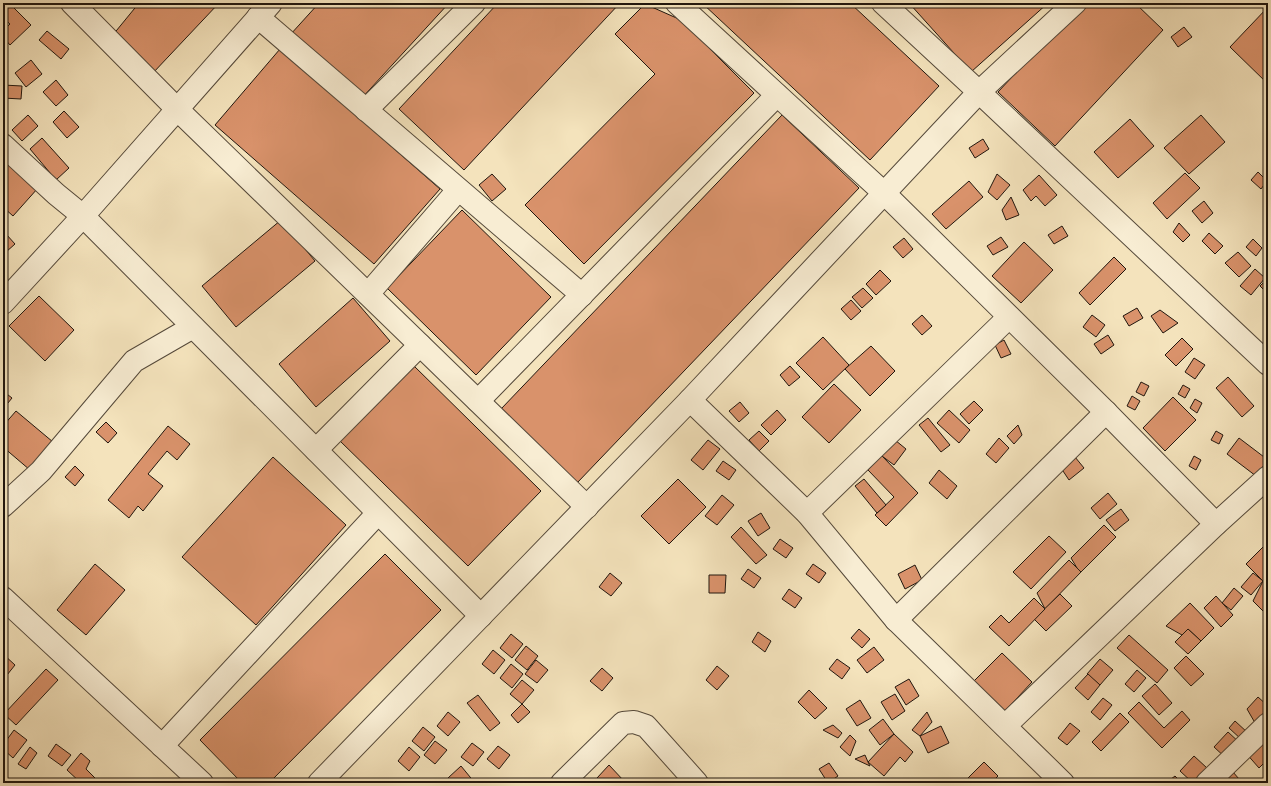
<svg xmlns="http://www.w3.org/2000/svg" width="1271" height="786" font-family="'Libre Bodoni',serif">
<rect width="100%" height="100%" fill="#f4e3bc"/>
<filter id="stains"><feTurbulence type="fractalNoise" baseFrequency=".005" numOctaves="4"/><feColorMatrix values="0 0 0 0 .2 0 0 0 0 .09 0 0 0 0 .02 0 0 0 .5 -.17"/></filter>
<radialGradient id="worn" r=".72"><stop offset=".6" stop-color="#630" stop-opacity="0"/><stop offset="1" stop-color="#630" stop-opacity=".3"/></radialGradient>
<g fill="#d9926b" stroke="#20160e">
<polygon points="139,3 219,3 152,74 112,36"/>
<polygon points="319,3 449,3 360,100 290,35"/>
<polygon points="498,3 620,3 464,170 399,109"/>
<polygon points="702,3 850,3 939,86 870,160"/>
<polygon points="909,3 1048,3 971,72"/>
<polygon points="1081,3 1135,3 1163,30 1055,146 998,92"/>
<polygon points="645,4 681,20 754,93 584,264 525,205 655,74 615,34"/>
<polygon points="11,5 31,25 10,45 3,37 3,31 10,24 3,18 3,13"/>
<polygon points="1268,7 1268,84 1230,47"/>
<polygon points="1184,27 1192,37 1178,47 1171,37"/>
<polygon points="47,31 69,49 61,59 39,40"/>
<polygon points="280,49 440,189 374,264 215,125"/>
<polygon points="31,60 42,74 26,87 15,73"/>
<polygon points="56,80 68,95 56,106 43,92"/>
<polygon points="3,85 22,86 21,99 3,98"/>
<polygon points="64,111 79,127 67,138 53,122"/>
<polygon points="28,115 38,126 22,141 12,130"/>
<polygon points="782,115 859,188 577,483 501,409"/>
<polygon points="1201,115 1225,142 1189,174 1164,148"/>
<polygon points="1130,119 1154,146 1118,178 1094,152"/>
<polygon points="42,138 69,168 56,180 30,149"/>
<polygon points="983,139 989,149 975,158 969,148"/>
<polygon points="3,155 38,188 13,216 3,207"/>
<polygon points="1258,172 1267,181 1261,189 1251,180"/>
<polygon points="1185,173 1200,188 1167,219 1153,203"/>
<polygon points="492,174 506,189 492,201 479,185"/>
<polygon points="997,174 1010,185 997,200 988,192"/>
<polygon points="1039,175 1057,195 1045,206 1036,196 1031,201 1023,190"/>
<polygon points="969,181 983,197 946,229 932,214"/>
<polygon points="1011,197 1019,215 1006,220 1002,210"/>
<polygon points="1204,201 1213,213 1202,223 1192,211"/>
<polygon points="462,210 551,297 476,375 387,288"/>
<polygon points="281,220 315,261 236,327 202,286"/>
<polygon points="1179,223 1190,235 1183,242 1173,232"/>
<polygon points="1062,226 1068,236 1054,244 1048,235"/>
<polygon points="1209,233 1223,246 1215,254 1202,241"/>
<polygon points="6,234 15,244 6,252 3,248 3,237"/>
<polygon points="1001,237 1008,247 993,255 987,246"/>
<polygon points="904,238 913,249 903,258 893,247"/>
<polygon points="1253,239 1262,248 1256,256 1246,247"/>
<polygon points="1024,242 1053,270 1021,303 992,276"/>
<polygon points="1238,252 1251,266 1239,277 1225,263"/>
<polygon points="1114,257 1126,269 1090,305 1079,293"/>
<polygon points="1255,269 1265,278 1251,295 1240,286"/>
<polygon points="880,270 891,281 876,295 866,284"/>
<polygon points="1267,279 1268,280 1268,294 1260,286"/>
<polygon points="863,288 873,298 862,308 852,297"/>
<polygon points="39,296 74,330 45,361 9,326"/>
<polygon points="353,298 390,341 316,407 279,364"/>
<polygon points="851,300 861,311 851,320 841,309"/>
<polygon points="1137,308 1143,318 1129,326 1123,316"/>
<polygon points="1160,310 1178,323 1163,333 1151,316"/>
<polygon points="922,315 932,326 922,335 912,324"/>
<polygon points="1092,315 1105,325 1096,337 1083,327"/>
<polygon points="1108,335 1114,345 1101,354 1094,344"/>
<polygon points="823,337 849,365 823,390 796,363"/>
<polygon points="1182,338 1193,349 1176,366 1165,355"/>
<polygon points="1004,340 1011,354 1001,358 995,345"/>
<polygon points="871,346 895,371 870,396 845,369"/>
<polygon points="1194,358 1205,365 1195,379 1185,372"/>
<polygon points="412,364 541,491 468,566 339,440"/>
<polygon points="790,366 800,377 789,386 780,375"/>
<polygon points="1228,377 1254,406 1242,417 1216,388"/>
<polygon points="1141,382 1149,386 1144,396 1136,392"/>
<polygon points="834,384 861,410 829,443 802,417"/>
<polygon points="1183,385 1190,389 1185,398 1178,394"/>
<polygon points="3,391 12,398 3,409"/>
<polygon points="1132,396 1140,401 1135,410 1127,406"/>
<polygon points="1173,397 1196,420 1165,451 1143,428"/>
<polygon points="1195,399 1202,403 1197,413 1190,408"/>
<polygon points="974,401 983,410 969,424 960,414"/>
<polygon points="740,402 749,413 739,422 729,411"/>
<polygon points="777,410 786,420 771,435 761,425"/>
<polygon points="949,410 970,430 959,443 937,423"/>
<polygon points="16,411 53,442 30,470 3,447 3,426"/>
<polygon points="928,418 950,445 941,452 919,425"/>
<polygon points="106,422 117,433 108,443 96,432"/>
<polygon points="1018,425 1022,435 1014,444 1007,436"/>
<polygon points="168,426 190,444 177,460 167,451 148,474 163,486 143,511 138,506 129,518 108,500"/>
<polygon points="759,431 769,441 759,451 749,440"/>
<polygon points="1216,431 1223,435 1219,444 1211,440"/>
<polygon points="999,438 1009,448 996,463 986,454"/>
<polygon points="1239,438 1268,460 1256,476 1227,454"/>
<polygon points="708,440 720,449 703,470 691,460"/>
<polygon points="895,440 906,449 894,465 882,456"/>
<polygon points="882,456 918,493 886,526 875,515 894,497 868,470"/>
<polygon points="1194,456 1201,460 1196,470 1189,466"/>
<polygon points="273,457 346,525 256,625 182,557"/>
<polygon points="1075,457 1084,468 1069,480 1061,468"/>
<polygon points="723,461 736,470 729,480 716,471"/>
<polygon points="75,466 84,475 75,486 65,477"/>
<polygon points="939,470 957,486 947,499 929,483"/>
<polygon points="678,479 706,507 669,544 641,516"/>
<polygon points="864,479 886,505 877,513 855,486"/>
<polygon points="1108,493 1117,504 1100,519 1091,508"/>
<polygon points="722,495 734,505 717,525 705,516"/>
<polygon points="1121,509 1129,520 1115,531 1106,520"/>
<polygon points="761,513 770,528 758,536 748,521"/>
<polygon points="1104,525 1116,537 1080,573 1071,558"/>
<polygon points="741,527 767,555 756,564 731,537"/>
<polygon points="1049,536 1066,552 1031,589 1013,572"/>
<polygon points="780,539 793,548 786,558 773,549"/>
<polygon points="1263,547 1268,552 1268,616 1253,601 1263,581 1246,564"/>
<polygon points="385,554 441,610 269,783 242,783 200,740"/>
<polygon points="1069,560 1081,572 1045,609 1037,593"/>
<polygon points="95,564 125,590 86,635 57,610"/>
<polygon points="813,564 826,573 819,583 806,574"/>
<polygon points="915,565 922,580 905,589 898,574"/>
<polygon points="748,569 761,578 754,588 741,579"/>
<polygon points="610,573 622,583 611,596 599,587"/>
<polygon points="1253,573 1263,581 1251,595 1241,587"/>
<polygon points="709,575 726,575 725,593 709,593"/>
<polygon points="1234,588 1243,596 1231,610 1222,603"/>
<polygon points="789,589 802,598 795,608 782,599"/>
<polygon points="1060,594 1072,606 1046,631 1034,619"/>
<polygon points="1216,596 1233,615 1221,627 1204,608"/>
<polygon points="1034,598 1045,609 1009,646 989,627 1001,615 1009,623"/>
<polygon points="1190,603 1214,628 1201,641 1188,629 1182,635 1166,626"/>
<polygon points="859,629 870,639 862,648 851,638"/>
<polygon points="1188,629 1201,641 1188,654 1175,642"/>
<polygon points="758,632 771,641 765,652 752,642"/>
<polygon points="511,634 523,644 512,658 500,648"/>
<polygon points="1129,635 1168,670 1157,683 1117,648"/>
<polygon points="526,646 538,656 527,670 515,660"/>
<polygon points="874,647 884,660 867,673 857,660"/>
<polygon points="493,650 505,660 494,674 482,664"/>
<polygon points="1002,653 1032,682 1005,711 974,681"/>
<polygon points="3,654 15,665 3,680"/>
<polygon points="1186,656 1204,674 1191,686 1174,668"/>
<polygon points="837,659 850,668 842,679 829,669"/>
<polygon points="1100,659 1113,670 1100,685 1087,674"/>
<polygon points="536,660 548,670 537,683 525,674"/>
<polygon points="511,664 523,674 512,688 500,678"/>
<polygon points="717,666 729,676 717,690 706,680"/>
<polygon points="602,668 613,678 602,691 590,681"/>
<polygon points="46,669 58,680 16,725 4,714"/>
<polygon points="1137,670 1146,678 1134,692 1125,684"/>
<polygon points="1088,674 1100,685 1088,700 1075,688"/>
<polygon points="909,679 919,696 906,705 895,687"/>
<polygon points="522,680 534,690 522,704 510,694"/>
<polygon points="1155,684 1172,703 1159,715 1142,696"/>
<polygon points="809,690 827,708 815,719 798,702"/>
<polygon points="895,694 905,711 892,720 881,702"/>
<polygon points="478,695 500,723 490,731 467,703"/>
<polygon points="1258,697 1268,706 1268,717 1258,728 1247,709"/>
<polygon points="1103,698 1112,705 1100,720 1091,712"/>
<polygon points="860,700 871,718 857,726 846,709"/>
<polygon points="1139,702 1164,728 1182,711 1190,720 1162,748 1128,713"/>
<polygon points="522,704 530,712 518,723 511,715"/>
<polygon points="448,712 460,722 448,736 437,726"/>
<polygon points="927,712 932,722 920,736 912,730"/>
<polygon points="1120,713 1129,722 1101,751 1092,742"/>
<polygon points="883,719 894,734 880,745 869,730"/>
<polygon points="1235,721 1248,733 1242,740 1229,728"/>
<polygon points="1070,723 1080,731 1067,745 1058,738"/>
<polygon points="833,725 842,733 838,738 823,730"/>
<polygon points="941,726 949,743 928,753 920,736"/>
<polygon points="423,727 435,737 424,751 412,741"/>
<polygon points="14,730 27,740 13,758 3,749 3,745"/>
<polygon points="1268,731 1268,759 1259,768 1245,752"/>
<polygon points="1228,732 1241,744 1227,759 1214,747"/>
<polygon points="894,734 913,752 905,762 900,757 884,776 868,762"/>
<polygon points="850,735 856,741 850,756 840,747"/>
<polygon points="435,741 447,750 435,764 424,755"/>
<polygon points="472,743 484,752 473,766 461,757"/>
<polygon points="56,744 71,755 62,766 48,756"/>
<polygon points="498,746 510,755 499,769 487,759"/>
<polygon points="30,747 37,753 26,769 18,764"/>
<polygon points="409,747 420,757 409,771 398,761"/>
<polygon points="81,753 90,761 86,769 99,782 98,783 81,783 67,770"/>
<polygon points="865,755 868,762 870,766 855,759"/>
<polygon points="1194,756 1207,768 1193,783 1180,771"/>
<polygon points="984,762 998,776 991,783 963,783"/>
<polygon points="829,763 838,776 828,783 819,769"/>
<polygon points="609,765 624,781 621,783 602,783 597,778"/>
<polygon points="461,766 475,783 453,783 448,778"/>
<polygon points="1233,772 1239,779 1235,783 1222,783"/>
<polygon points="1175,776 1182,783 1166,783"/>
<polygon points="931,778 936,783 926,783"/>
</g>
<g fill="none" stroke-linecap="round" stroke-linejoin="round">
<g stroke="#55493a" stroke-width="24">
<g id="minor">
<polyline points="72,3 177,109 587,507"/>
<polyline points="677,3 884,193 1106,412 1216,524"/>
<polyline points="883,3 979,92 1268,364"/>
<polyline points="258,17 582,295"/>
<polyline points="366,110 474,3"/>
<polyline points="3,145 56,194 83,216 481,616"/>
<polyline points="368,294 458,190"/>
<polyline points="3,303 83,216 271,3"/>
<polyline points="690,400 807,513 896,620 1063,783"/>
<polyline points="478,401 777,95"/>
<polyline points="316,450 420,345"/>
<polyline points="3,506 41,471 134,361 193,327"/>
<polyline points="807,513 1009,317"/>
<polyline points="3,598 202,783"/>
<polyline points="896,620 1106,412"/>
<polyline points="1005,726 1216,524 1268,477"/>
<polyline points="162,746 378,513"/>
<polyline points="319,783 690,400 979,92 1075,3"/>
<polyline points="562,783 623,723 634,722 646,726 697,783"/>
<polyline points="1207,783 1268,724"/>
</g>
</g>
<use href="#minor" stroke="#f8edd3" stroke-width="22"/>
</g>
<rect width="1271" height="786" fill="none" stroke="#f4e3bc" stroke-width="16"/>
<rect x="4" y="4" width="1263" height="778" fill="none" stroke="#20160e" stroke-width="2"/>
<rect x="8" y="8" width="1255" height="770" fill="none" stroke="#20160e"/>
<rect width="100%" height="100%" filter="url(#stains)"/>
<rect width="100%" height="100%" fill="url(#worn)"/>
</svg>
